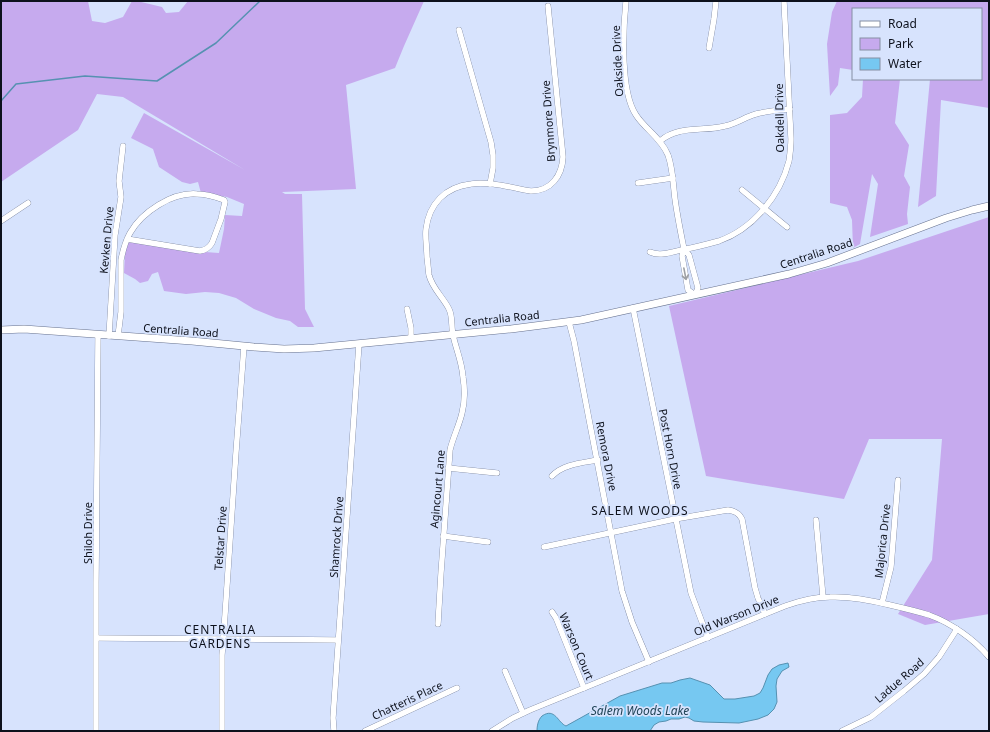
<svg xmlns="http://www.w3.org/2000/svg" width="990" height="732" font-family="'Noto Sans',sans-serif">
<rect width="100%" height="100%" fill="#d7e3fd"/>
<g fill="#c6aaee">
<polygon points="1,1 88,1 92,21 105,23 123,17 132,1 137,1 162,7 166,13 179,12 188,1 424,1 404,46 395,68 346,85 356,189 282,192 285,194 302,194 305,309 314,327 298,327 290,321 276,318 254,309 236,298 219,293 205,292 186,294 164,291 158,272 152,274 148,281 140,283 135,279 124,273 125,253 129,241 205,252 219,253 224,229 225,215 242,216 244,204 227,197 201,193 198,182 190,184 182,182 159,167 153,149 131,138 144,113 245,170 123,97 97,94 78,130 1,182"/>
<polygon points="837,1 989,1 989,108 941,100 936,196 918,207 930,79 981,79 981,9 853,9 853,70 840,68 838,85 830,96 827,44 832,12"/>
<polygon points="863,79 900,79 895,123 909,145 904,176 910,187 907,214 908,224 870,237 878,184 872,174 860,244 853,248 852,220 847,207 830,203 830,115 847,113 862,97"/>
<polygon points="989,217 989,614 925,625 898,614 932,560 942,439 869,439 844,499 706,476 669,306 858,261"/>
</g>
<path fill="#76c8f1" stroke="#5691b1" d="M788 663 789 667 782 671 777 679 776 686 777 702 774 709 768 715 758 719 739 723 703 722 694 721 689 718 685 717 679 719H671L666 721 659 722 654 725 650 731H537C537 726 538 720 542 716 555 707 558 723 566 726L620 696 662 683H671L680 680 690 678 710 685 724 699H735L754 696 760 693 763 688 768 675 772 669 779 665Z"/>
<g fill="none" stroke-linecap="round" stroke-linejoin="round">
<polyline stroke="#5691b1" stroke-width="1.5" points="1,101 16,84 85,76 157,81 216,43 260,1"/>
<g stroke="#66718e" stroke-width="6">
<g id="minor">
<path d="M626 1C623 30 620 91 636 115 645 129 661 138 668 155 673 169 673 184 675 199 677 214 680 229 683 244L684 249 689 255 698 288 695 295 688 290 682 256 684 249"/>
<polyline points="459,30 491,142 493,155 493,168 490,184"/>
<polyline points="709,48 714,19 716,1"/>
<path d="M660 141C679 125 702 132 725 126 736 124 745 117 756 114 767 111 779 110 790 109"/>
<polyline points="638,183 673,178"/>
<polyline points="742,190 787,227"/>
<polyline points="1,221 28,203"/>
<path d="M650 252C661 257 675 251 686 249 697 247 708 244 719 241 753 229 780 196 789 161 790 154 791 147 791 139L784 1"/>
<polyline points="633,308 691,593 708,638"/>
<polyline points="407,309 411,328 411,338"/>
<polyline points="569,322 574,341 622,591 632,622 649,662"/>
<polyline points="109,336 115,235 121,197 119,181 123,146"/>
<path d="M118 336 121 312V260C123 250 125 242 130 233 142 212 172 192 197 194 206 194 216 197 224 200L225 202 221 219 212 243C209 248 206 250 200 251L127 239"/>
<polyline points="448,468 497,473"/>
<path d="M552 476C563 464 582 463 598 460"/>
<polyline points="816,520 823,597"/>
<polyline points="443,536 488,542"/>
<path d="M544 547 675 519 728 510C735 511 739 513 742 519L755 588 758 598 765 614"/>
<polyline points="882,603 891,567 898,480"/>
<polyline points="552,612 556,618 584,688"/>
<path d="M438 624 441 573 450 450C453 437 459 426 462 413 465 401 465 389 463 377 462 362 456 349 453 335 451 327 453 317 449 309 443 297 432 288 429 275 428 269 428 263 427 257 427 248 425 238 426 229 429 204 445 187 471 184 489 181 513 188 531 191 551 191 562 176 563 157L548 6"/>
<polyline points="97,638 338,640"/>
<polyline points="505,671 523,713"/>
<polyline points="96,731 96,583 98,335"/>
<polyline points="222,731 222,655 225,615 236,452 244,346"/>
<polyline points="334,731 333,718 359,344"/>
<polyline points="365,731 457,688"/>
<path d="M492 731 513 718 530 710 785 606C799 601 814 597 830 597 851 596 870 600 890 605 903 608 916 611 929 615 951 623 974 639 989 657"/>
<polyline points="842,731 871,717 904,691 924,674 939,657 957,629"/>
</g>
</g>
<g stroke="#66718e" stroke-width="8">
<polyline id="major" points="1,330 24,329 192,341 254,347 284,349 314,348 511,329 581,320 789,274 827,263 946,218 972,210 989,206"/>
</g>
<use href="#minor" stroke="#fff" stroke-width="5.5"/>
<use href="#major" stroke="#fff" stroke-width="7"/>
</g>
<defs><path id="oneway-shaft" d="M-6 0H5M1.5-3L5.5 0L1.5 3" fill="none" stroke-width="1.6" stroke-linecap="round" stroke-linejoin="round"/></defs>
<use stroke="#9ea0a4" href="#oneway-shaft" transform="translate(685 274) rotate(79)"/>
<g text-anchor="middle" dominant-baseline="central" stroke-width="3.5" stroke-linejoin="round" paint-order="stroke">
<g font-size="11" fill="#0d111c" stroke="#d7e3fd">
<text transform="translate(617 61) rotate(-93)">Oakside Drive</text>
<text transform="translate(779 118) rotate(-91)">Oakdell Drive</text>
<text transform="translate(548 121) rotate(-94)">Brynmore Drive</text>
<text transform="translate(106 240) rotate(-85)">Kevken Drive</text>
<text transform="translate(816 253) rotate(-18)">Centralia Road</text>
<text transform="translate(502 318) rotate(-6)">Centralia Road</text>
<text transform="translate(181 330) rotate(4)">Centralia Road</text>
<text transform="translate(671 449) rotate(79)">Post Horn Drive</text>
<text transform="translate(607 456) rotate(79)">Remora Drive</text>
<text transform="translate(437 489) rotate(-85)">Agincourt Lane</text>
<text transform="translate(87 533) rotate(-90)">Shiloh Drive</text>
<text transform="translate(336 537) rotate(-86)">Shamrock Drive</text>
<text transform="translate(220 538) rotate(-86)">Telstar Drive</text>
<text transform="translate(882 541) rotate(-84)">Majorica Drive</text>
<text transform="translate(736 615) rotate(-22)">Old Warson Drive</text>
<text transform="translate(577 646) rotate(67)">Warson Court</text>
<text transform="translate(899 680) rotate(-41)">Ladue Road</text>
<text transform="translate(407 700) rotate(-25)">Chatteris Place</text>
</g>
<g font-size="12" letter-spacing="1" fill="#0d111c" stroke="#d7e3fd">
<text x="640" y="510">SALEM WOODS</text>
<text x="220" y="629">CENTRALIA<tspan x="220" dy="14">GARDENS</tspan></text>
</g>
<g font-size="12" font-style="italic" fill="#204456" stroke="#d7e3fd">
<text x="640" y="710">Salem Woods Lake</text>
</g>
</g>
<rect width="990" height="732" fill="none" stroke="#0d111c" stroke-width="4"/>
<rect x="852" y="8" width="130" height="72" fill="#d7e3fd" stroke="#868fa3"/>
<rect x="860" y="21" width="20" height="6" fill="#ffffff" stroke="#868fa3"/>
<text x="888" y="28" font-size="12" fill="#0d111c">Road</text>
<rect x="860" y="38" width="20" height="12" fill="#c6aaee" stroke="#868fa3"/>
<text x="888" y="48" font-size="12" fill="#0d111c">Park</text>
<rect x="860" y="58" width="20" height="12" fill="#76c8f1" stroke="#868fa3"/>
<text x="888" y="68" font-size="12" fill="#0d111c">Water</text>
</svg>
